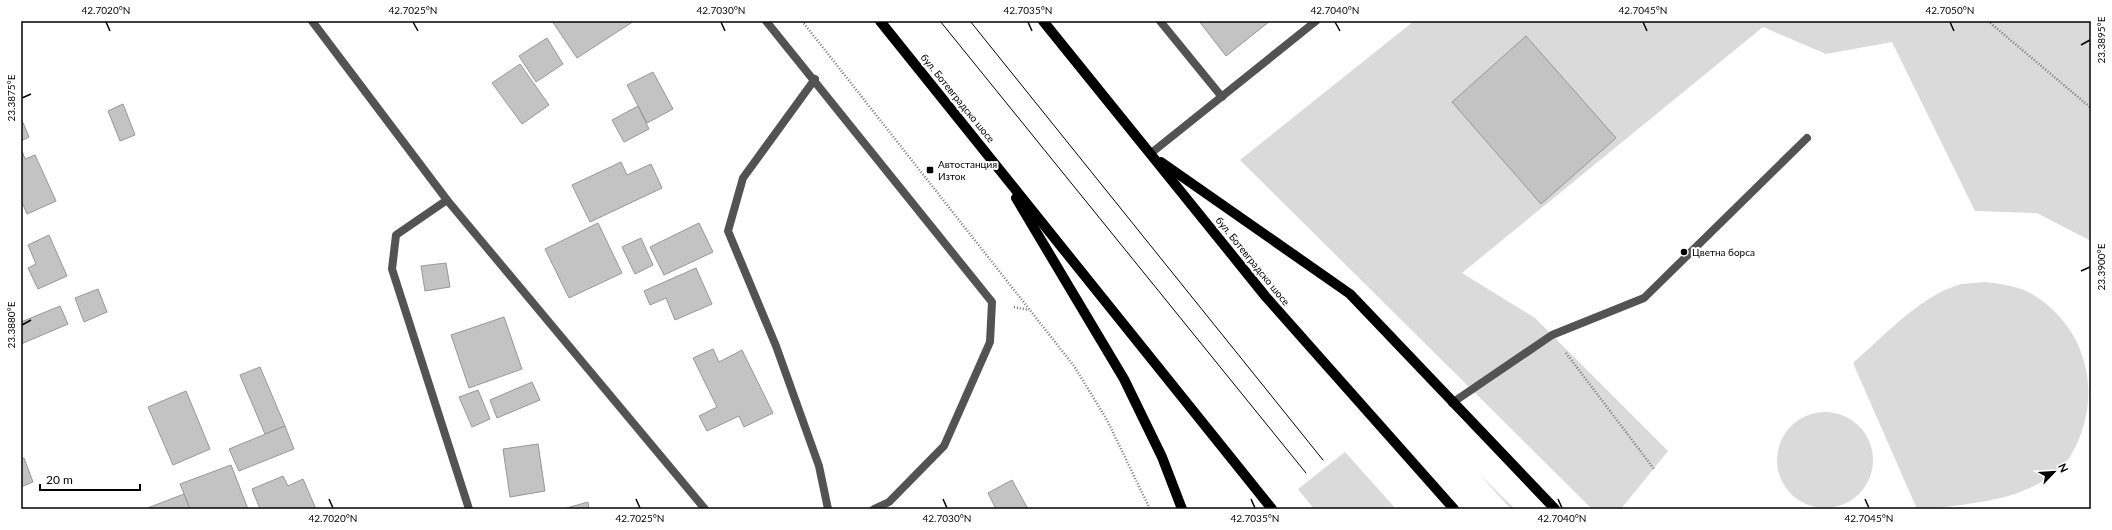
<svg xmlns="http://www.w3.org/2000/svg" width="2112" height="530" font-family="Lato,sans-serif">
<rect width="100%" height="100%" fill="#fff"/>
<g fill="#dadada">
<polygon points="1414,21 2091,21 2091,241 2037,213 1975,211 1892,42 1826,54 1763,27 1462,273 1535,318 1668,451 1621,509 1592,509 1240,160"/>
<path d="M1985 282C2001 284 2018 286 2032 294 2078 321 2098 375 2084 424 2079 442 2070 462 2055 473 2018 501 1973 503 1929 509H1917L1853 363C1884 336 1921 295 1961 284 1969 283 1978 283 1985 282Z"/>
<circle cx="1825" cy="460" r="48"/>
<polygon points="1345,452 1396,509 1314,509 1298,489"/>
<polygon points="1478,473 1515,509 1511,509"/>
</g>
<g fill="#c3c3c3" stroke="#979797">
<polygon points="552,21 634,21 577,58"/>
<polygon points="1199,21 1270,21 1226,56"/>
<polygon points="1526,36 1616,138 1541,204 1452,102"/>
<polygon points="547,38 563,64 536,82 519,56"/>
<polygon points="520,64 549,105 522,124 492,83"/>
<polygon points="653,72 673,109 647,123 627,85"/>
<polygon points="123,104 135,135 120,141 108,111"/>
<polygon points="638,106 649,129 624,142 612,120"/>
<polygon points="21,118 29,137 21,141"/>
<polygon points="21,148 25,159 35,155 56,201 27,214 21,200"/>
<polygon points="621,162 627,175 651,164 662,188 590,222 572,185"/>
<polygon points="598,223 622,273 569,298 545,249"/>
<polygon points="699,223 713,252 664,275 650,247"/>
<polygon points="49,235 67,276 38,289 28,268 36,264 28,245"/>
<polygon points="641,238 653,265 635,274 622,247"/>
<polygon points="446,263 450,287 425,291 421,266"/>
<polygon points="696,268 712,304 675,320 666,298 650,305 644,291"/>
<polygon points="98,289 107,312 84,322 75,298"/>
<polygon points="60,306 68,324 21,344 21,322"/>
<polygon points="504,317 522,369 469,388 451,335"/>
<polygon points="713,349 719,362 742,350 773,413 744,427 739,416 707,431 699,416 717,407 693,358"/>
<polygon points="260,367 285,426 265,434 240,375"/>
<polygon points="532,382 540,400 497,418 490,400"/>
<polygon points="478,390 490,419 472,427 459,397"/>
<polygon points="186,391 210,449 173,465 148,407"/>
<polygon points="285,426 294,449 239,471 229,449"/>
<polygon points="538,444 545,491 510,497 503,449"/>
<polygon points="24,458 33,482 21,487 21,459"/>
<polygon points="231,465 248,509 190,509 180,484"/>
<polygon points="283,476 288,486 303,479 316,509 260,509 252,489"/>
<polygon points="1012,480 1028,509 996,509 988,493"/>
<polygon points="184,494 190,509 145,509"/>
<polygon points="588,502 589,509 563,509"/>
</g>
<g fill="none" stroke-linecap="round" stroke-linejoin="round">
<g stroke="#757575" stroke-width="2.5" stroke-dasharray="1 2" stroke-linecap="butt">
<polyline points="802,21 1074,366 1107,420 1150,509"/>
<polyline points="1988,21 2091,108"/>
<polyline points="1014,307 1029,310"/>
<polyline points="1566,353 1654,469"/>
</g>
<g stroke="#535353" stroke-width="8">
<polyline points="1160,21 1222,97"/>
<polyline points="815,79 743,178 728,231 776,346 819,466 828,509"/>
<polyline points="1150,154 1316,21"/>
<polyline points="447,200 396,235 392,269 469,509"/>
<polyline points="1452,403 1552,335 1644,298 1807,138"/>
</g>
<g stroke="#535353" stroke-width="8">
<polyline points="312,21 447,200 705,509"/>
<polyline points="766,21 992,302 990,342 944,446 889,502 874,509"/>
</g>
<g stroke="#000" stroke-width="10">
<polyline points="880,21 1272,509"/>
<polyline points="1043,21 1266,297 1454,509"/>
<polyline points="1161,162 1350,294 1555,509"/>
<polyline points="1016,198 1124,379 1162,457 1182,509"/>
</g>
<g stroke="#000" stroke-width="1">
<polyline points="940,21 1306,473"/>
<polyline points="970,21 1323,460"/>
</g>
</g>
<path fill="none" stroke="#000" stroke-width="1.5" d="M106 22 110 31M413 22 418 31M721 22 725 31M1028 22 1032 31M1335 22 1340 31M1643 22 1647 31M1950 22 1954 31M2081 45 2090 40M22 98 31 94M2081 271 2090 267M22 325 31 320M329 499 333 508M636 499 640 508M943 499 947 508M1251 499 1255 508M1558 499 1562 508M1865 499 1869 508"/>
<g fill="#000" stroke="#fff" stroke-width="1.5">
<rect x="926" y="166" width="8" height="8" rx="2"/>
<circle cx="1684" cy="252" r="4"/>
</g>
<g text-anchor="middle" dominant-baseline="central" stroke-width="4" stroke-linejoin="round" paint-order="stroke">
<g font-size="10" fill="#000" stroke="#fff">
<text transform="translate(958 98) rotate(51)">бул. Ботевградско шосе</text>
<text transform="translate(1253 261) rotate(51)">бул. Ботевградско шосе</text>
</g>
<g font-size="10" fill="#000" stroke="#fff" text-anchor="start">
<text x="938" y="164">Автостанция<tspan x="938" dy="12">Изток</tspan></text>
<text x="1692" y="252">Цветна борса</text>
</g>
</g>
<rect width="2112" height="530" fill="none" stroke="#ffffff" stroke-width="44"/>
<g transform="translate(2054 472) rotate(65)" stroke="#ffffff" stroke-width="3" paint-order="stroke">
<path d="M0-3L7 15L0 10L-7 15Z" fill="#000000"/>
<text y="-6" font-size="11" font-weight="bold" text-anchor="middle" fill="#000000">N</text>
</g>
<path d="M40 484v6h100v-6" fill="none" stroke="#000000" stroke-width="2"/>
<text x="46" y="484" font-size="12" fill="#000000" stroke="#ffffff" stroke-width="3" paint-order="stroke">20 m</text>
<rect x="22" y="22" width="2068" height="486" fill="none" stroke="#000" stroke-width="1.5"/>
<g font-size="10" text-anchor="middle" fill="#000">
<text x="106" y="14">42.7020°N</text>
<text x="413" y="14">42.7025°N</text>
<text x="721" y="14">42.7030°N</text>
<text x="1028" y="14">42.7035°N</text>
<text x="1335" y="14">42.7040°N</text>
<text x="1643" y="14">42.7045°N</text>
<text x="1950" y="14">42.7050°N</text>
<text transform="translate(2101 40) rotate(-90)" y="4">23.3895°E</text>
<text transform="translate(11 98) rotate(-90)" y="4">23.3875°E</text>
<text transform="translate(2101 267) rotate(-90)" y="4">23.3900°E</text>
<text transform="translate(11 325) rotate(-90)" y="4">23.3880°E</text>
<text x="333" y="522">42.7020°N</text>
<text x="640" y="522">42.7025°N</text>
<text x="947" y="522">42.7030°N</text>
<text x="1255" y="522">42.7035°N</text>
<text x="1562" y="522">42.7040°N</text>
<text x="1869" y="522">42.7045°N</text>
</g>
</svg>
